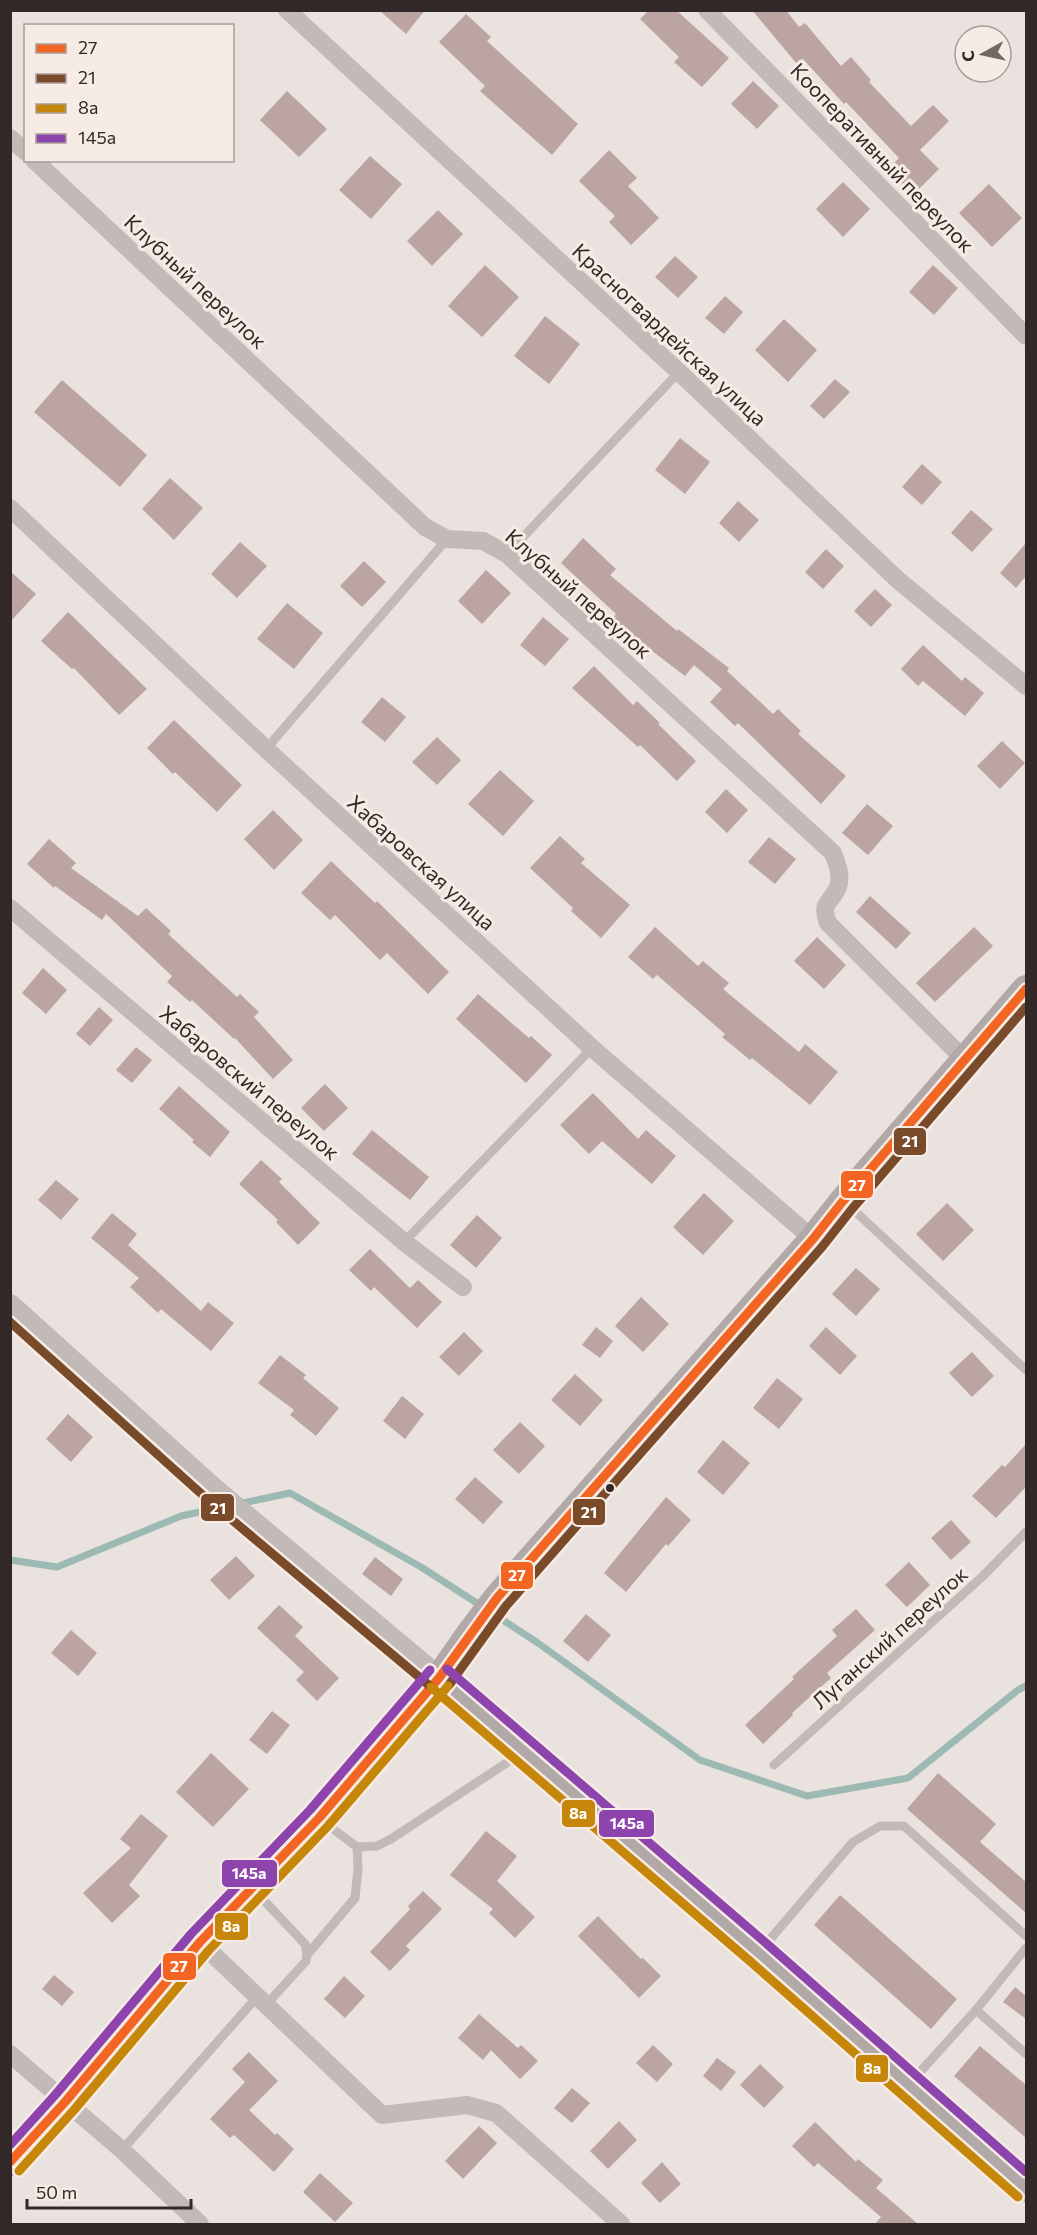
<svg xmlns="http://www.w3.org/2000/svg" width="1037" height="2235" font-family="Commissioner,sans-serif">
<rect width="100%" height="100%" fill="#eae2de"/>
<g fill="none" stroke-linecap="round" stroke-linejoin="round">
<g stroke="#9db9b3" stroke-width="7">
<polyline points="238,1504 290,1493 421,1567 483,1607"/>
<polyline points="10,1560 57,1567 181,1516 228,1506"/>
<polyline points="492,1613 538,1643 700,1760 807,1796 908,1778 1018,1690 1026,1686"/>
</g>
</g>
<g fill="#bca4a2">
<polygon points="379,10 425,10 406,34"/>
<polygon points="649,10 676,10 729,58 702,87 674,62 679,57 640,19"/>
<polygon points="752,10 786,10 799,27 805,23 841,66 851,57 871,80 869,82 911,126 933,105 949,121 920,150 939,169 913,195 888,169 899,158 846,102 844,104 803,59 797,64"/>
<polygon points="466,14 491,37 487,41 578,124 552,155 480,91 485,86 439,42"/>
<polygon points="753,81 779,106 757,129 731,104"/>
<polygon points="287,91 327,129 299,157 260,120"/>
<polygon points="609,150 637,178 628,186 659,218 631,245 609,222 615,216 579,181"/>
<polygon points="370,156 402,184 371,219 339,190"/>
<polygon points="843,182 870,209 843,237 816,209"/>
<polygon points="989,184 1022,218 992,247 959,213"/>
<polygon points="438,210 463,234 432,266 407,241"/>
<polygon points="675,256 698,277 678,298 655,277"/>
<polygon points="485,265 519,297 482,337 448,306"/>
<polygon points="933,265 958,288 934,315 909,292"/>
<polygon points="725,296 743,312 724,334 705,318"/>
<polygon points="545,316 580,344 549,384 514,356"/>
<polygon points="784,319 817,350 788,382 755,350"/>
<polygon points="835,379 850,392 824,419 810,406"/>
<polygon points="62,380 147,455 120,487 34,412"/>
<polygon points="680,438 710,462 685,494 655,470"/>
<polygon points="922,464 942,482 922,505 902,487"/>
<polygon points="170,478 203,508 174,540 142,509"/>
<polygon points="738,501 759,520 739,542 719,523"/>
<polygon points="971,510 993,529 972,552 951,533"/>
<polygon points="583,538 616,569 610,575 677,631 678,629 729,668 727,671 773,714 778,709 801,731 798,734 846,776 821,804 738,723 735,726 710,702 722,689 694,665 685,676 639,641 637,643 611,621 616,614 561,563"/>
<polygon points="240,542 267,566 237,598 211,574"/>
<polygon points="1026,543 1026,576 1016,588 1000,573"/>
<polygon points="826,549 844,566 823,589 805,572"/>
<polygon points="364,561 386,582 362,607 340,586"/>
<polygon points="486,570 511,593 482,624 458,601"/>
<polygon points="10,571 36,594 10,622"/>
<polygon points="875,589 892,605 871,627 854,611"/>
<polygon points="287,603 323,633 294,669 257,639"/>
<polygon points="68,612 147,689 119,715 74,668 72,669 41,641"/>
<polygon points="543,617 569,639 545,666 520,645"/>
<polygon points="923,645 962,681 965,677 984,693 965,716 923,681 918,686 901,669"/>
<polygon points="594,666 633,705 637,701 660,723 658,724 696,761 677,781 640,745 638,747 572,688"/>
<polygon points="382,697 406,717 385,742 361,722"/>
<polygon points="174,720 242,785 217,812 175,772 173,774 147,748"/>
<polygon points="437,737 461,760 437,785 412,762"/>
<polygon points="1002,741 1025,763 1000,789 977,766"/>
<polygon points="500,770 534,801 503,836 468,804"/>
<polygon points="726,789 748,810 727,833 705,812"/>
<polygon points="867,804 893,826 868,855 842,833"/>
<polygon points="273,810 303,840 274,870 244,839"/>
<polygon points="560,836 585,859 581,863 630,905 601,938 571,911 573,908 530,868"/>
<polygon points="769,837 796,859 775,884 748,862"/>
<polygon points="49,839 76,863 71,868 138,916 146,908 171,931 168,934 237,997 240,994 259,1012 254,1017 293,1060 273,1079 235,1038 234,1039 192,1000 190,1002 167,982 172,976 106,914 102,920 55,886 54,888 27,864"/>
<polygon points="331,861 375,903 377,901 449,972 428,994 387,953 380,960 335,915 330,920 301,893"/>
<polygon points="870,896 911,933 896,949 856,912"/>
<polygon points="655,927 698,966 703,961 729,983 723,989 799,1052 805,1044 838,1072 810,1105 752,1058 750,1060 722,1037 725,1034 657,975 653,979 628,957"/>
<polygon points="974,927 993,946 935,1002 916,983"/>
<polygon points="817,937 846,965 824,989 794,961"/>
<polygon points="43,968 67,990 46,1014 22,993"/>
<polygon points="478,994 529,1038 531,1036 552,1055 526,1083 456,1019"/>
<polygon points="99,1007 113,1020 90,1046 76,1034"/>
<polygon points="136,1047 152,1060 132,1083 116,1070"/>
<polygon points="325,1084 348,1108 324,1131 301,1108"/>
<polygon points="179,1086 230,1132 210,1157 192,1142 194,1140 159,1109"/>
<polygon points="593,1093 638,1139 646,1130 676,1156 652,1184 602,1141 589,1154 560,1125"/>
<polygon points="372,1130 429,1177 410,1200 352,1154"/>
<polygon points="261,1160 282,1179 279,1182 320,1223 298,1245 276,1222 278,1220 239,1184"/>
<polygon points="56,1180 79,1199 61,1220 38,1200"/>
<polygon points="704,1193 734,1221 703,1255 673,1227"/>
<polygon points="947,1203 974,1230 943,1261 916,1234"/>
<polygon points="112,1213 137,1234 128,1245 201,1311 208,1302 234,1323 211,1351 161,1309 158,1313 130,1287 139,1278 91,1238"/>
<polygon points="477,1215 502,1238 476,1268 450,1245"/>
<polygon points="370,1249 410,1288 418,1280 442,1302 417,1328 374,1287 371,1291 349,1270"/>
<polygon points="856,1268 880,1289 856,1316 832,1294"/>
<polygon points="641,1297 669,1324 643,1352 615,1326"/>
<polygon points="596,1327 613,1341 600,1358 582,1345"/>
<polygon points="826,1327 857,1356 840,1375 809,1346"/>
<polygon points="464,1332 483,1351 459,1376 439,1357"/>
<polygon points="972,1352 994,1376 972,1397 949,1373"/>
<polygon points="280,1355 306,1375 303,1378 339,1408 316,1436 290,1415 294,1410 258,1383"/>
<polygon points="575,1374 603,1400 580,1426 551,1400"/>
<polygon points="777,1378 803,1399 779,1429 753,1408"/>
<polygon points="402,1396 424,1414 405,1439 383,1421"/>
<polygon points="68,1414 93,1437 71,1462 46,1439"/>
<polygon points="520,1422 545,1446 519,1474 493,1450"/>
<polygon points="723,1440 750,1463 723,1495 697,1472"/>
<polygon points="1026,1444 1026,1487 996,1518 972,1496 1002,1465 1005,1467"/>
<polygon points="475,1477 503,1502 483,1524 455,1499"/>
<polygon points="666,1497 691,1520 668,1546 666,1544 626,1592 604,1573"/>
<polygon points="951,1520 971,1542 951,1560 931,1538"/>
<polygon points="236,1556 255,1576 229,1600 210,1580"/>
<polygon points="375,1557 403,1579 391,1596 362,1574"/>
<polygon points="909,1562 930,1585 907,1607 885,1585"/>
<polygon points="279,1605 303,1627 295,1636 339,1678 317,1701 296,1680 304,1672 257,1628"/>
<polygon points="856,1609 875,1630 827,1673 831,1678 792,1713 793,1715 763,1744 745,1725 794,1679 792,1677 837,1636 832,1630"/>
<polygon points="586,1614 611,1635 588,1662 563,1641"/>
<polygon points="71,1630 97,1653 78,1676 51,1653"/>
<polygon points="272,1711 290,1725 267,1754 249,1740"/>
<polygon points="211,1753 249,1789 213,1827 176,1792"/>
<polygon points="938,1773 996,1824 980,1842 1026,1882 1026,1913 907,1809"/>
<polygon points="141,1814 168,1836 129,1885 140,1896 112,1923 83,1893 131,1848 120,1839"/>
<polygon points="486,1831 517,1856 497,1881 535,1917 515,1938 489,1913 493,1909 450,1875"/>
<polygon points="423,1891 442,1909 406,1946 410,1950 390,1971 370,1952 410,1909 408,1906"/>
<polygon points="840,1895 957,1999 931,2029 814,1925"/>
<polygon points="598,1916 641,1959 643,1958 661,1976 639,1998 578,1936"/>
<polygon points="54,1975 74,1992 62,2006 42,1989"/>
<polygon points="344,1976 365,1996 345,2018 324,1999"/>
<polygon points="1015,1987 1026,1996 1026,2019 1003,2002"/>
<polygon points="479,2014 518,2048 521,2045 538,2061 520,2079 491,2050 483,2060 458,2038"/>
<polygon points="653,2045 673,2064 657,2082 636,2063"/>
<polygon points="980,2046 1026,2085 1026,2138 954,2076"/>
<polygon points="249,2052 278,2081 249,2110 275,2135 277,2133 294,2149 274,2172 234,2135 230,2138 210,2119 245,2082 232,2069"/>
<polygon points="717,2058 736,2072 721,2091 703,2076"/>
<polygon points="760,2064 784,2087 764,2108 740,2085"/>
<polygon points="572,2088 590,2103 572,2123 554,2108"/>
<polygon points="619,2121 637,2140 608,2169 590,2151"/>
<polygon points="815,2122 856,2162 858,2159 883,2180 876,2188 918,2224 875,2224 881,2217 818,2163 814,2167 792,2146"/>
<polygon points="479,2126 497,2143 463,2179 445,2161"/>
<polygon points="662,2162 681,2184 660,2203 641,2183"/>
<polygon points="320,2173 353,2203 335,2222 303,2192"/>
</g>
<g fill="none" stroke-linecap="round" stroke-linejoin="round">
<g stroke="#c2bab7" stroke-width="9">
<polyline points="507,554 679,372"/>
<polyline points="266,749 447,539"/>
<polyline points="845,1202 1026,1370"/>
<polyline points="404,1242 592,1048"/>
<polyline points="774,1765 983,1576 1026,1532"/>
<polyline points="321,1820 357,1847 377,1846 391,1839 520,1754"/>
<polyline points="254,1890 305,1944 307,1955 306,1961 266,2005"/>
<polyline points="760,1951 853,1842 880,1826 904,1826 1026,1936"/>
<polyline points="307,1955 355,1898 358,1869 357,1847"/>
<polyline points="976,2010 1026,2054"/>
<polyline points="911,2082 976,2010 1026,1948"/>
<polyline points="122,2150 257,1997"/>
</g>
<g stroke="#c2bab7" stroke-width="18">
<polyline points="287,10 679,372 898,580 1026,686"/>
<polyline points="707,10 1026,336"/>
<polyline points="10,138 26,152"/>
<path d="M34 160 425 527 447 539 483 541 507 554 833 853C837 864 842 875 838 887 831 904 820 901 828 923L965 1060"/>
<polyline points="10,508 266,749 592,1048 813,1239"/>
<polyline points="10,908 404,1242 463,1287"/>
<polyline points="200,1942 382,2115 467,2105 496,2113 621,2224"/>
<polyline points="10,2054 122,2150 200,2224"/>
</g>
<polyline stroke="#c2bab7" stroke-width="22" points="10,1305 214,1489 439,1678"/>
<polyline stroke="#b3aba8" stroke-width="26" points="10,2163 65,2102 200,1942 319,1818 439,1678"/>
<polyline stroke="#b0a9a7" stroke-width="28" points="1026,989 843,1201 813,1239 497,1598 469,1635 439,1678 759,1953 1026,2188"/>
<g stroke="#f6ebe5" stroke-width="14">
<polyline id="bus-1" points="10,2162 65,2102 200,1942 319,1818 439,1678 497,1598 813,1239 843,1201 1026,989"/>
</g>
<g stroke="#f6ebe5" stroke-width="14">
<g id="bus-2">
<polyline points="10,1322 206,1498 431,1687"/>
<polyline points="449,1685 506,1606 822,1247 852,1209 1026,1007"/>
</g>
</g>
<g stroke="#f6ebe5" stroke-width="14">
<g id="bus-3">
<polyline points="431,1687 751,1962 1018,2197"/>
<polyline points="19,2171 74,2110 209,1950 328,1826 448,1686"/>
</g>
</g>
<g stroke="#f6ebe5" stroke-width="14">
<g id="bus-4">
<polyline points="447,1669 767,1944 1026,2172"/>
<polyline points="10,2145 56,2094 191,1934 310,1810 430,1670"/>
</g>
</g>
<use href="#bus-1" stroke="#f26522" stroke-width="9"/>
<use href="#bus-2" stroke="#7a4b2a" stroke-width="9"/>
<use href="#bus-3" stroke="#c6860a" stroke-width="9"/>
<use href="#bus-4" stroke="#8e44ad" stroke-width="9"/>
</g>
<circle fill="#322827" stroke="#f6ebe5" stroke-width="2" cx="610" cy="1488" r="5"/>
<g text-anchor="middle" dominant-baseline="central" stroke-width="6" stroke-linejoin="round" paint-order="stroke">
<g font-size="21" fill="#322827" stroke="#f6ebe5">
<text transform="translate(883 157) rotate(46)">Кооперативный переулок</text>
<text transform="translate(196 281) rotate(43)">Клубный переулок</text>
<text transform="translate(670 334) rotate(43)">Красногвардейская улица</text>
<text transform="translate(579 593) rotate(41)">Клубный переулок</text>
<text transform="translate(422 862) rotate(42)">Хабаровская улица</text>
<text transform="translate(250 1082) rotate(40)">Хабаровский переулок</text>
<text transform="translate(889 1637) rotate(-42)">Луганский переулок</text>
</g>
</g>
<g stroke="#f6ebe5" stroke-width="2">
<rect x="893" y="1127" width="34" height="29" rx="6" fill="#7a4b2a"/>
<rect x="840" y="1170" width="34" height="29" rx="6" fill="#f26522"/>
<rect x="200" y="1493" width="35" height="29" rx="6" fill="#7a4b2a"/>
<rect x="572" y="1498" width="34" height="28" rx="6" fill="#7a4b2a"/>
<rect x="500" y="1561" width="34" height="29" rx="6" fill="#f26522"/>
<rect x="561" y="1799" width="35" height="29" rx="6" fill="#c6860a"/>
<rect x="598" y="1809" width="57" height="29" rx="6" fill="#8e44ad"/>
<rect x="221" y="1859" width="57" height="29" rx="6" fill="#8e44ad"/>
<rect x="214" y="1912" width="35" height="29" rx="6" fill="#c6860a"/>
<rect x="162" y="1952" width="35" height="29" rx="6" fill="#f26522"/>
<rect x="855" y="2054" width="34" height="29" rx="6" fill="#c6860a"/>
</g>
<g font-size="16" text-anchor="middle" font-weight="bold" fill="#fff">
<text x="910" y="1147">21</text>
<text x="857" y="1191">27</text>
<text x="218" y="1514">21</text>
<text x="589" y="1518">21</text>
<text x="517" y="1581">27</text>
<text x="578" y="1819">8а</text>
<text x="627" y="1829">145а</text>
<text x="249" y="1879">145а</text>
<text x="231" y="1932">8а</text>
<text x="179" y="1972">27</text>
<text x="872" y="2074">8а</text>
</g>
<rect width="1037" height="2235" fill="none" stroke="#322827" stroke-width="24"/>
<rect x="24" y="24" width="210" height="138" fill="#f6ebe5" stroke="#a89d99" stroke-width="1.5"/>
<rect x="36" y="44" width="30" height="9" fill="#f26522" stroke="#a89d99" stroke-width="1.5"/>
<text x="78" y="54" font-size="18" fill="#322827">27</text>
<rect x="36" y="74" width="30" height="9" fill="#7a4b2a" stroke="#a89d99" stroke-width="1.5"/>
<text x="78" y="84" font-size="18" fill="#322827">21</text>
<rect x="36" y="104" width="30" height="9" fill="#c6860a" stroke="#a89d99" stroke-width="1.5"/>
<text x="78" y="114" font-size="18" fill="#322827">8а</text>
<rect x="36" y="134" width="30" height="9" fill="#8e44ad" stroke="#a89d99" stroke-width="1.5"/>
<text x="78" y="144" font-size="18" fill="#322827">145а</text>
<g transform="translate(983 54) rotate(262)"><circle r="28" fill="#f6ebe5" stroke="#a89d99" stroke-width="1.5"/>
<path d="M0-4.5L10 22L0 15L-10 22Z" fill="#726967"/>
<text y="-9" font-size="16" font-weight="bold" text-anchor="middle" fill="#322827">С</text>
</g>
<path d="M27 2199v9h164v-9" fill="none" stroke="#322827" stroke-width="3"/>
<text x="36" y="2199" font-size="18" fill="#322827" stroke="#f6ebe5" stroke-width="4.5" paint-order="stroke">50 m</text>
</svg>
